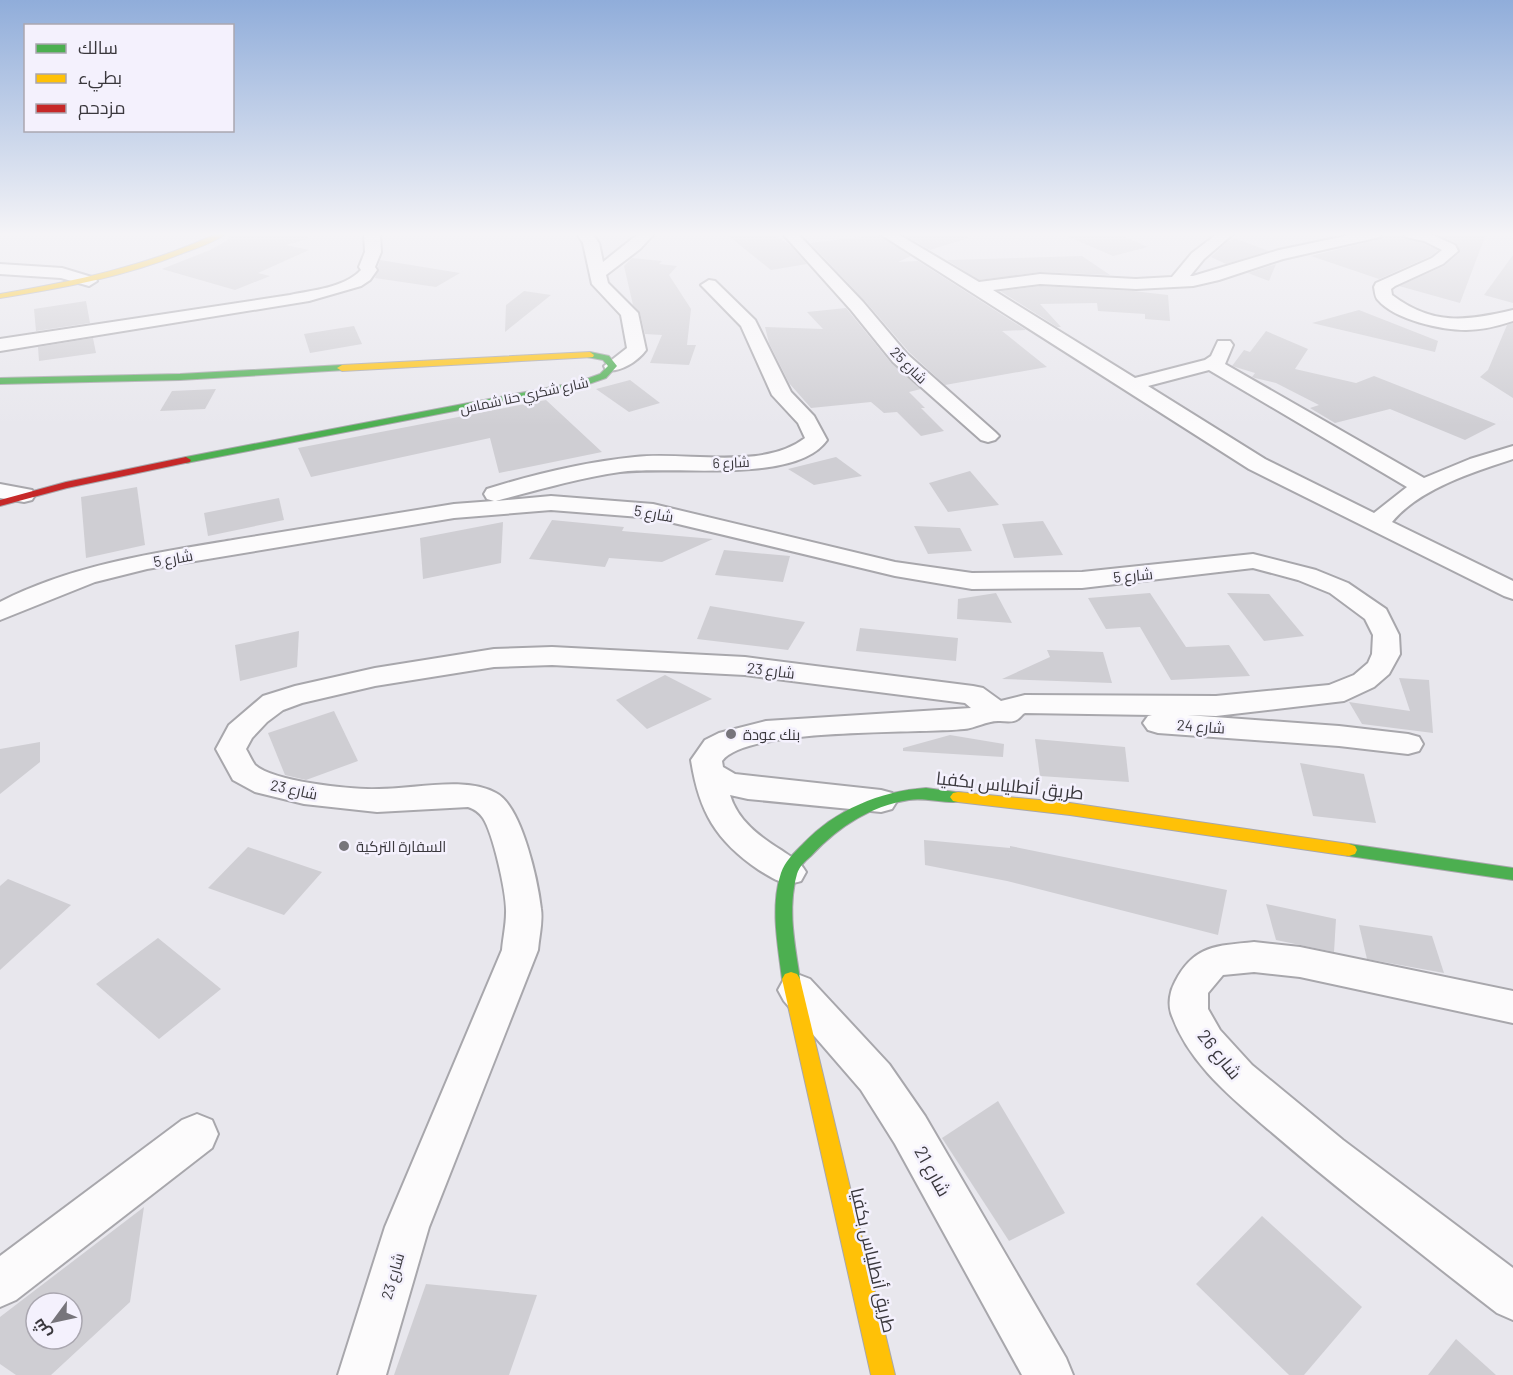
<svg xmlns="http://www.w3.org/2000/svg" width="1513" height="1375" font-family="Barlow,Cairo,sans-serif">
<rect width="100%" height="100%" fill="#e8e7ed"/>
<g fill="#cfced3" fill-rule="evenodd">
<polygon points="232,234 308,234 308,239 286,245 309,250 258,273 270,276 235,290 162,269 210,250 228,240"/>
<polygon points="726,234 772,234 790,245 807,264 771,270"/>
<polygon points="902,234 967,234 968,238 930,250"/>
<polygon points="1062,234 1118,234 1148,247 1113,256"/>
<polygon points="1384,234 1402,234 1406,239 1423,243 1438,250 1431,256 1379,279 1311,256 1380,239"/>
<polygon points="1435,234 1486,234 1460,303 1399,286 1444,266 1459,253 1456,243"/>
<polygon points="878,235 911,256 898,262 918,261 1026,330 1002,331 1047,367 945,385 909,352 865,301 810,243"/>
<polygon points="1236,239 1269,251 1226,264 1211,257 1228,241"/>
<polygon points="1513,255 1513,303 1484,295"/>
<polygon points="1082,256 1110,275 1040,272 979,280 947,260"/>
<polygon points="632,258 662,261 659,264 677,266 669,275 691,309 687,345 696,345 689,365 650,363 662,335 645,334 640,313 633,305 624,266"/>
<polygon points="380,260 460,273 436,287 375,278"/>
<polygon points="1276,264 1269,281 1248,273"/>
<polygon points="1040,286 1133,291 1168,295 1170,321 1145,319 1145,314 1098,311 1097,303 1040,304 1061,327 1057,327 1000,291"/>
<polygon points="524,291 551,295 505,332 506,305"/>
<polygon points="86,301 90,323 36,331 34,309"/>
<polygon points="846,308 891,363 921,389 909,392 925,408 921,408 944,431 921,436 897,412 884,413 871,402 811,408 789,383 769,343 765,327 823,329 807,312"/>
<polygon points="1359,310 1438,341 1435,352 1312,323"/>
<polygon points="1513,323 1513,398 1480,377 1488,370 1507,325"/>
<polygon points="354,326 362,344 310,353 304,334"/>
<polygon points="1266,331 1308,349 1295,369 1356,383 1374,376 1496,424 1465,440 1390,409 1335,423 1310,408 1319,405 1276,383 1255,378 1252,377 1255,373 1232,366 1244,350 1250,352"/>
<polygon points="93,338 96,353 39,361 38,347"/>
<polygon points="630,380 660,403 629,412 596,389"/>
<polygon points="216,389 205,409 160,411 172,391"/>
<polygon points="546,400 602,452 499,473 490,438 311,477 298,448"/>
<polygon points="836,457 862,476 814,485 788,469"/>
<polygon points="970,471 999,505 948,512 929,483"/>
<polygon points="137,487 145,545 86,558 81,497"/>
<polygon points="279,498 284,520 208,536 204,513"/>
<polygon points="552,520 624,527 622,531 713,539 662,562 609,558 605,567 529,559"/>
<polygon points="1043,521 1063,555 1014,558 1002,524"/>
<polygon points="503,522 501,563 423,579 420,538"/>
<polygon points="914,526 960,528 972,551 928,554"/>
<polygon points="724,550 790,556 783,582 715,575"/>
<polygon points="996,593 1012,623 957,619 958,599"/>
<polygon points="1150,593 1186,647 1229,645 1250,676 1171,680 1140,627 1106,629 1088,598"/>
<polygon points="1227,593 1269,594 1304,636 1264,641"/>
<polygon points="710,606 805,622 788,650 697,639"/>
<polygon points="860,628 958,638 956,661 856,651"/>
<polygon points="299,631 297,667 240,681 235,645"/>
<polygon points="1047,650 1103,652 1112,683 1002,679 1050,657"/>
<polygon points="665,675 712,699 647,729 616,700"/>
<polygon points="1399,678 1429,680 1433,733 1362,724 1349,702 1410,711"/>
<polygon points="334,711 358,761 306,780 285,775 268,733"/>
<polygon points="950,735 1004,744 1003,757 903,751 903,748"/>
<polygon points="1035,739 1125,747 1129,782 1040,776"/>
<polygon points="40,742 40,762 0,794 0,749"/>
<polygon points="1300,763 1364,774 1376,823 1313,816"/>
<polygon points="924,840 1010,848 1010,846 1227,890 1218,935 1007,881 925,865"/>
<polygon points="248,847 322,872 284,915 208,888"/>
<polygon points="8,879 71,905 0,970 0,886"/>
<polygon points="1266,904 1336,919 1334,952 1276,940"/>
<polygon points="1359,925 1432,936 1444,973 1367,959"/>
<polygon points="158,938 221,989 159,1039 96,984"/>
<polygon points="998,1101 1065,1213 1009,1241 942,1138"/>
<path d="M144 1207 130 1302 51 1375H16L0 1364V1317ZM36 1303H72V1339H36Z"/>
<polygon points="1262,1216 1362,1307 1304,1375 1289,1375 1196,1284"/>
<polygon points="426,1284 537,1295 509,1375 394,1375"/>
<polygon points="1456,1339 1496,1375 1428,1375"/>
</g>
<g fill="none" stroke-linecap="round" stroke-linejoin="round">
<g stroke="#a8a7ac" stroke-width="4">
<g id="street">
<path d="M364 234H380L381 252 375 267 377 270 370 280 361 286 309 301 0 351V339L290 295C313 290 344 288 361 270L359 267 365 252Z"/>
<path d="M577 234H592L599 243 603 262 638 234H654L640 249 606 275 608 283 638 313 646 350C638 361 620 373 606 370L604 366 627 348 621 315 592 284 583 243Z"/>
<polygon points="783,234 798,234 863,302 907,354 995,432 999,436 995,440 988,442 981,440 893,362 851,310"/>
<path d="M880 234H898L979 282 1040 274 1136 279 1172 277 1192 253 1217 234H1233L1204 259 1190 276H1193L1279 250 1355 234H1382L1380 237 1283 259 1219 280 1193 286 1136 289 1040 284 993 290 1135 378 1205 360 1211 356 1218 341H1230L1233 345 1225 364 1424 478 1470 459 1513 446V459C1473 472 1419 489 1392 522L1513 581V599L1504 596 1249 469ZM1209 370 1407 487 1374 513 1265 459 1148 386Z"/>
<path d="M1404 234H1430L1455 245 1458 251 1443 264 1395 286 1391 289 1392 295C1433 326 1467 321 1513 310V321C1498 326 1482 330 1466 330 1442 330 1395 320 1378 300 1375 297 1375 292 1374 287L1376 283 1432 258 1442 250 1424 241 1406 237Z"/>
<polygon points="0,264 62,268 95,278 97,281 89,286 61,278 0,274"/>
<path d="M709 280 715 281 755 320 791 392 814 416 827 440C796 485 671 465 620 472 578 478 538 490 496 501L551 496 653 504 895 562 972 573 1082 572 1253 554 1316 570 1348 583 1386 609 1399 635 1400 654 1389 674 1374 687 1344 701 1216 716 1187 715 1339 726 1408 734 1419 737 1423 744 1419 751 1408 754 1339 746 1158 733 1148 730 1143 723 1148 716 1152 715 1025 713C1022 714 1021 717 1018 719 1013 723 1006 721 1000 721 988 720 976 728 964 729 917 734 747 727 722 761L723 767 735 774 881 790 892 793 897 801 892 809 881 812 748 799 730 795C738 821 759 836 781 850 791 857 800 861 806 872L801 881C784 887 774 879 759 870 715 840 699 811 691 760L705 740 719 733 766 721 971 708 965 703 745 675 552 665 494 667 375 686 302 703 283 710 267 722 252 738 246 749C249 754 252 761 255 765 274 782 353 790 379 789 414 789 465 776 496 793 522 806 538 882 541 909 543 922 539 937 538 950L429 1227 386 1375H338L385 1227 502 950C503 938 506 925 506 913 507 894 493 833 483 818 479 812 474 809 468 807L377 812 304 804 255 792 233 780 216 749 229 725 263 696 295 686 375 668 494 649 552 647 745 657 973 686 983 688 1001 701 1025 695 1216 696 1329 685 1354 675 1368 663 1372 654 1373 635 1365 619 1330 593 1298 580 1253 568 1082 588 972 589 895 576 653 518 551 510 454 518 147 569 95 582 0 620V602C72 565 154 553 233 540 307 528 380 516 454 504L494 501 487 499 484 494 487 489C535 474 585 462 635 457 686 451 762 471 805 438L798 423 772 395 741 326 701 285Z"/>
<polygon points="0,484 32,490 35,495 32,500 24,502 0,498"/>
<path d="M1254 942 1300 947 1513 991V1023L1300 977 1254 972 1223 975 1208 993V1009L1220 1030 1252 1065 1343 1140 1513 1268V1320L1497 1313C1450 1277 1404 1240 1357 1203 1327 1179 1298 1155 1269 1130 1231 1097 1188 1063 1171 1013 1168 1003 1170 991 1175 982 1194 945 1216 946 1254 942Z"/>
<polygon points="797,974 810,979 889,1064 925,1116 1066,1358 1073,1375 1022,1375 895,1144 861,1090 784,1001 778,990 784,979"/>
<polygon points="197,1114 212,1120 218,1134 212,1148 16,1300 0,1307 0,1256 182,1120"/>
</g>
</g>
<g stroke="#a8a7ac" stroke-width="2">
<g id="fast">
<polygon points="590,352 609,356 617,366 606,378 583,386 186,463 181,460 186,457 578,382 600,374 608,366 603,360 587,357 586,355"/>
<polygon points="342,365 345,366 345,370 180,380 0,384 0,378 180,374"/>
<path d="M926 788 963 793 966 797 963 801C949 805 926 797 909 800 870 806 837 828 811 856 805 861 799 867 797 874 787 908 795 945 800 979L797 984 791 986 785 984 782 979C778 945 770 907 781 873 785 861 794 853 803 844 835 810 880 791 926 788Z"/>
<polygon points="1349,844 1513,868 1513,880 1349,856 1343,854 1341,850 1343,846"/>
</g>
</g>
<g stroke="#a8a7ac" stroke-width="2">
<g id="slow">
<path d="M216 234H225C213 243 197 248 183 253 124 277 62 288 0 298V294C75 281 147 266 216 234Z"/>
<polygon points="590,352 594,355 593,357 342,371 337,368 342,365"/>
<polygon points="958,792 1070,803 1349,844 1355,846 1357,850 1355,854 1349,856 1070,815 958,802 953,801 950,797 953,793"/>
<polygon points="791,972 797,974 800,979 895,1375 871,1375 782,979 785,974"/>
</g>
</g>
<g stroke="#a8a7ac" stroke-width="2">
<polygon id="jam" points="186,457 191,460 190,462 67,488 0,506 0,500 66,482"/>
</g>
<use href="#street" fill="#fcfbfc" fill-rule="evenodd"/>
<use href="#fast" fill="#4caf50" fill-rule="evenodd"/>
<use href="#slow" fill="#ffc107" fill-rule="evenodd"/>
<use href="#jam" fill="#c62828" fill-rule="evenodd"/>
</g>
<linearGradient id="sky" x2="0" y2="1"><stop stop-color="#90adda"/><stop offset="0.55" stop-color="#f5f4f7"/><stop offset="1" stop-color="#f5f4f7" stop-opacity="0"/></linearGradient>
<rect width="1513" height="426" fill="url(#sky)"/>
<g fill="#77757b" stroke="#f4f1fd" stroke-width="2">
<circle cx="731" cy="734" r="6"/>
<circle cx="344" cy="846" r="6"/>
</g>
<g text-anchor="middle" dominant-baseline="central" stroke-width="5" stroke-linejoin="round" paint-order="stroke">
<g font-size="14" fill="#3a383d" stroke="#f4f1fd">
<text transform="translate(909 365) rotate(45)">شارع 25</text>
<text transform="translate(524 395) rotate(-12)">شارع شكري حنا شماس</text>
<text transform="translate(731 462) rotate(-2)">شارع 6</text>
</g>
<g font-size="15" fill="#3a383d" stroke="#f4f1fd">
<text transform="translate(654 513) rotate(10)">شارع 5</text>
<text transform="translate(173 558) rotate(-10)">شارع 5</text>
<text transform="translate(1133 575) rotate(-5)">شارع 5</text>
<text transform="translate(771 670) rotate(7)">شارع 23</text>
<text transform="translate(1201 726) rotate(4)">شارع 24</text>
<text transform="translate(294 789) rotate(12)">شارع 23</text>
<text transform="translate(392 1276) rotate(-74)">شارع 23</text>
</g>
<g font-size="15" fill="#3a383d" stroke="#f4f1fd" text-anchor="start">
<text x="743" y="734">بنك عودة</text>
<text x="356" y="846">السفارة التركية</text>
</g>
<g font-size="18" fill="#3a383d" stroke="#f4f1fd">
<text transform="translate(1010 785) rotate(6)">طريق أنطلياس بكفيا</text>
<text transform="translate(1220 1054) rotate(51)">شارع 26</text>
<text transform="translate(933 1171) rotate(61)">شارع 21</text>
<text transform="translate(874 1260) rotate(77)">طريق أنطلياس بكفيا</text>
</g>
</g>
<rect x="24" y="24" width="210" height="108" fill="#f4f1fd" stroke="#aaa7b0" stroke-width="1.5"/>
<rect x="36" y="44" width="30" height="9" fill="#4caf50" stroke="#aaa7b0" stroke-width="1.5"/>
<text x="78" y="54" font-size="18" fill="#3a383d">سالك</text>
<rect x="36" y="74" width="30" height="9" fill="#ffc107" stroke="#aaa7b0" stroke-width="1.5"/>
<text x="78" y="84" font-size="18" fill="#3a383d">بطيء</text>
<rect x="36" y="104" width="30" height="9" fill="#c62828" stroke="#aaa7b0" stroke-width="1.5"/>
<text x="78" y="114" font-size="18" fill="#3a383d">مزدحم</text>
<g transform="translate(54 1321) rotate(237)"><circle r="28" fill="#f4f1fd" stroke="#aaa7b0" stroke-width="1.5"/>
<path d="M0-4.5L10 22L0 15L-10 22Z" fill="#77757b"/>
<text y="-9" font-size="16" font-weight="bold" text-anchor="middle" fill="#3a383d">ش</text>
</g>
</svg>
